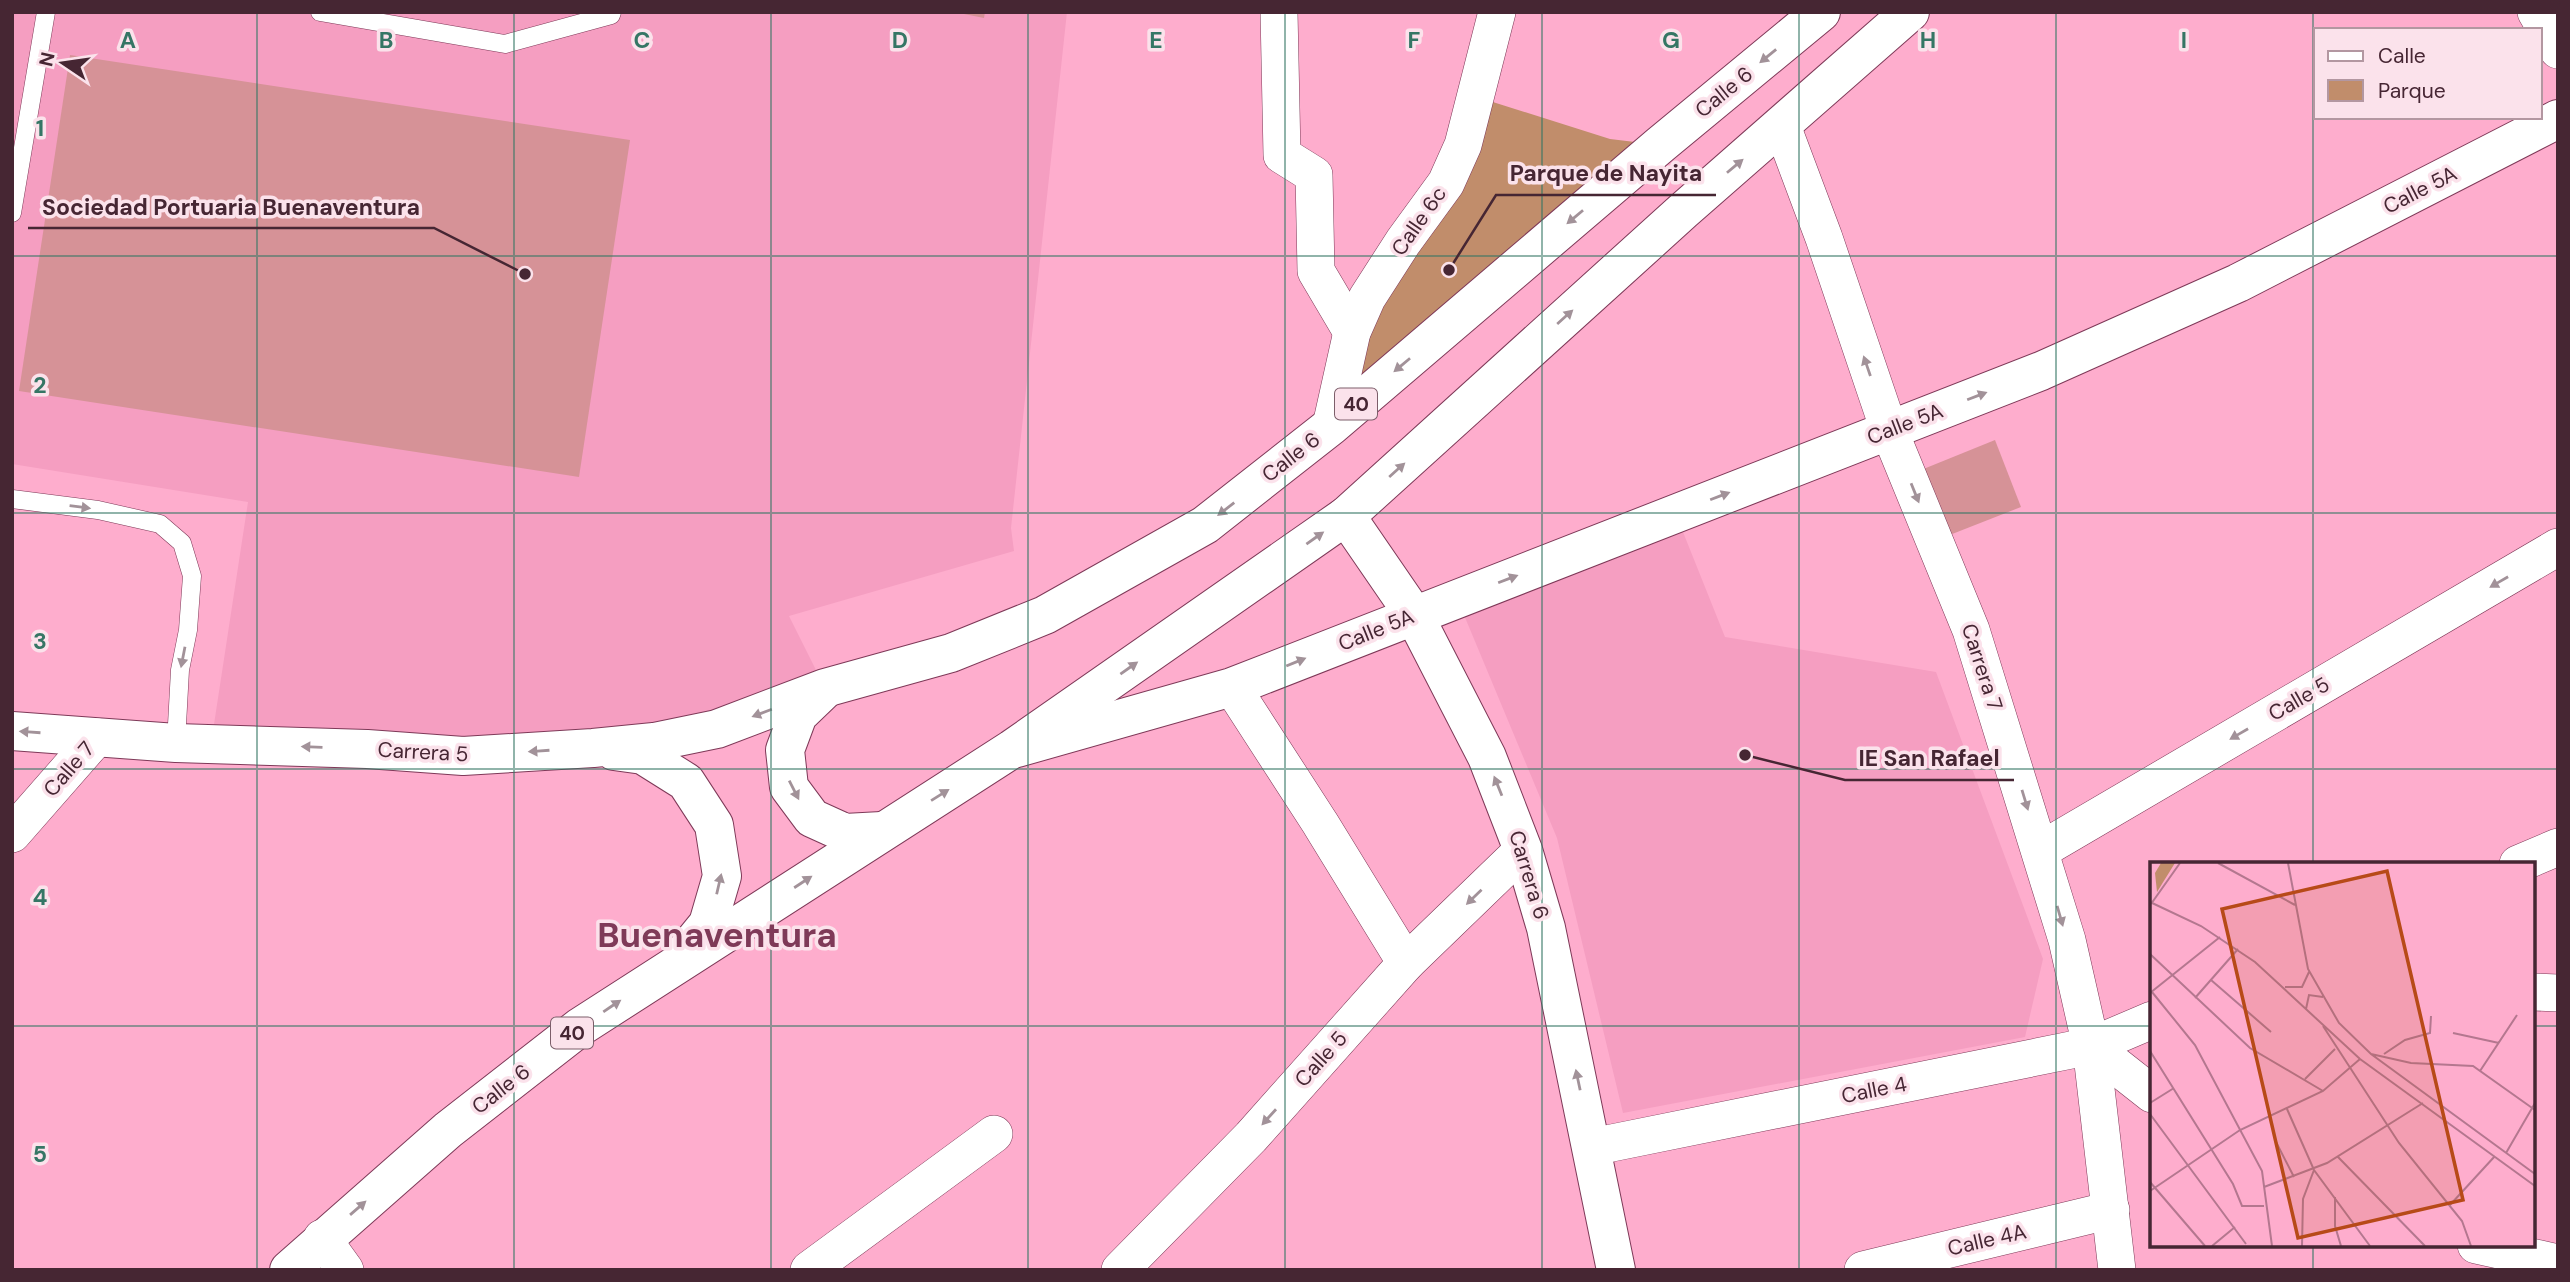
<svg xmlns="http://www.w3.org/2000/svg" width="2570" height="1282" font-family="'DM Sans',sans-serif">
<rect width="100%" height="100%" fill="#feadcd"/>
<g fill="#f59ec1">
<polygon points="12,12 1067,12 1011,528 1014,551 789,616 825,688 717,729 211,744 248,502 12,464"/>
<polygon points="1681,527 1725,637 1936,672 2043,959 2025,1037 1623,1113 1557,838 1464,615"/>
</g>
<polygon fill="#c18d6b" points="1477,97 1610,139 1660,145 1331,426 1352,332"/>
<g fill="#d69297">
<polygon points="954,12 985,12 984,18"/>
<polygon points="70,55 630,140 579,477 19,391"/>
<polygon points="1995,440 2021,507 1942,538 1916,472"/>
</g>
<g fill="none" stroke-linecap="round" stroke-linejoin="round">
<g stroke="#7e3958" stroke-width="19">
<g id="service">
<polyline points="320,12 505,44 611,15 612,12"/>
<polyline points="12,213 46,12"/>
<polyline points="12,499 98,510 160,524 182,543 192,576 188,630 180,670 176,743"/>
</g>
</g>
<g stroke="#7e3958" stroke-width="38">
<g id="minor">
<polyline points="1279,12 1282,155 1314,175 1316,271 1352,332"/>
<polyline points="2536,12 2558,50"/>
<polyline points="1782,126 1824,238 1889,430 1971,630 2067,940 2091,1046 2117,1270"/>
<polyline points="1331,426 1352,332 1367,298 1403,242 1446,183 1463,145 1497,12"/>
<polyline points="1232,687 1320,823 1406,963"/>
<polyline points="12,834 97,737"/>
<polyline points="2041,850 2558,547"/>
<polyline points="2518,864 2558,847"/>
<polyline points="2533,992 2558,993"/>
<polyline points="2091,1046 2152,1094"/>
<polyline points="1592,1147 2091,1046 2152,1020"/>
<polyline points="322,1238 345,1270"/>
<polyline points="2476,1245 2558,1263"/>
<polyline points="809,1270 994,1134"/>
<polyline points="1120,1270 1251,1137 1406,963 1523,850"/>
<polyline points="1863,1270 2111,1210"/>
</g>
</g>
<g stroke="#7e3958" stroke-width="40">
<g id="secondary">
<polyline points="1346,516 1414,615 1487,757 1523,850 1546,928 1616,1270"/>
<polyline points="1017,748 1232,687 2041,371 2238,283 2558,119"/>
</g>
</g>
<g stroke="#7e3958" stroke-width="40">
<g id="trunk">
<polyline points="823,691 798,715 785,750 789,787 812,818 845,833 882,831"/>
<polyline points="12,731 176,743 367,749 463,756 593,748 654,742 717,729 825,688 951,653 1045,615 1205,525 1331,426 1660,145 1821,12"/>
<polyline points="614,751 643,755 686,782 714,825 722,876 708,924 686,951"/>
<polyline points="289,1270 448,1130 580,1027 1012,749 1346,516 1683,211 1910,12"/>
</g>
</g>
<use href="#service" stroke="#fff" stroke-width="18"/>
<use href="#minor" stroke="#fff" stroke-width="37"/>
<use href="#secondary" stroke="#fff" stroke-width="38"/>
<use href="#trunk" stroke="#fff" stroke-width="38"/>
</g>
<defs><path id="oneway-solid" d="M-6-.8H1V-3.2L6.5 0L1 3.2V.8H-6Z" transform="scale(1.75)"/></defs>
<g fill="#a29299">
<use href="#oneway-solid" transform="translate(1768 56) rotate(141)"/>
<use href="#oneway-solid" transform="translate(1735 166) rotate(-40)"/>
<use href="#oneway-solid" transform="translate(1575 217) rotate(140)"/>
<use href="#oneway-solid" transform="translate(1565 317) rotate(-42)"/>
<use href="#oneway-solid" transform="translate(1402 365) rotate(140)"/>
<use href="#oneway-solid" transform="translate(1867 366) rotate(-109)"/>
<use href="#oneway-solid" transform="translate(1977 396) rotate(-21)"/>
<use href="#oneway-solid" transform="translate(1397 470) rotate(-42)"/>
<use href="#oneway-solid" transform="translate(1915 493) rotate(68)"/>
<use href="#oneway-solid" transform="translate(1720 496) rotate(-21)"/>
<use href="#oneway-solid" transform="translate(80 507) rotate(7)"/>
<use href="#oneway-solid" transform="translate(1226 509) rotate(142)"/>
<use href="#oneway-solid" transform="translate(1315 538) rotate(-35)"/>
<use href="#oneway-solid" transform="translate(1508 579) rotate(-21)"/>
<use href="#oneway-solid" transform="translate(2499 582) rotate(150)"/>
<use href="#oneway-solid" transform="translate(183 657) rotate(101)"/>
<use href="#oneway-solid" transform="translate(1296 662) rotate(-22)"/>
<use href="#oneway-solid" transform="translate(1129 668) rotate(-35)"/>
<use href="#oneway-solid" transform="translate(762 713) rotate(159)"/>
<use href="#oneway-solid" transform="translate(30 732) rotate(-176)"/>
<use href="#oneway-solid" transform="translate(2239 734) rotate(150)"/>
<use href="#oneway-solid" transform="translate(312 747) rotate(-178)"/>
<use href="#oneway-solid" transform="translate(539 751) rotate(176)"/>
<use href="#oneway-solid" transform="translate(1498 786) rotate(-112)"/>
<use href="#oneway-solid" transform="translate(794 790) rotate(63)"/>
<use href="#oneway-solid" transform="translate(940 795) rotate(-32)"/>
<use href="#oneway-solid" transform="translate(2025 800) rotate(73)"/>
<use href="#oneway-solid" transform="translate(803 882) rotate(-33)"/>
<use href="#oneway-solid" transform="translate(719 884) rotate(-77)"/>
<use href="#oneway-solid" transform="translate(1474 897) rotate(136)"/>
<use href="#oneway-solid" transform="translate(2060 916) rotate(74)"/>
<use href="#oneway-solid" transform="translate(612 1006) rotate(-34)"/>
<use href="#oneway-solid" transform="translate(1578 1080) rotate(-102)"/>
<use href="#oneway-solid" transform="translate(1269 1117) rotate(132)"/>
<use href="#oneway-solid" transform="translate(358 1208) rotate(-41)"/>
</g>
<path fill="none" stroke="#357665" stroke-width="2" stroke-opacity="0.55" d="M257 12V1270M514 12V1270M771 12V1270M1028 12V1270M1285 12V1270M1542 12V1270M1799 12V1270M2056 12V1270M2313 12V864M12 256H2558M12 513H2558M12 769H2558M12 1026H2152M2533 1026H2558M2313 1245V1270"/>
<g text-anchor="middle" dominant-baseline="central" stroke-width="7" stroke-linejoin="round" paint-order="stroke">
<g fill="#fbe2eb" stroke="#7c5e6a" stroke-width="2">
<rect x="1335" y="388.5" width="42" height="31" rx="5"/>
<rect x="551" y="1017.5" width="42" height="31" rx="5"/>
</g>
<g font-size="19" font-weight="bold" fill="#462633">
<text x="1356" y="404">40</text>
<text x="572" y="1033">40</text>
</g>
<g font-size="21" fill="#462633" stroke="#fbe2eb">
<text transform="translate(1724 92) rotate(-39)">Calle 6</text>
<text transform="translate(2420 190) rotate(-27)">Calle 5A</text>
<text transform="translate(1419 221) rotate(-55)">Calle 6c</text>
<text transform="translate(1905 424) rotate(-21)">Calle 5A</text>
<text transform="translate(1291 457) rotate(-38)">Calle 6</text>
<text transform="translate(1376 630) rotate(-22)">Calle 5A</text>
<text transform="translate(1982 667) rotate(72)">Carrera 7</text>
<text transform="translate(2299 699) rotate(-30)">Calle 5</text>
<text transform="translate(423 752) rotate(3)">Carrera 5</text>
<text transform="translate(69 769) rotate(-49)">Calle 7</text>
<text transform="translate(1529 875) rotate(73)">Carrera 6</text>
<text transform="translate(1321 1059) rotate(-48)">Calle 5</text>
<text transform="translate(501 1089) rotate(-38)">Calle 6</text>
<text transform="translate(1874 1090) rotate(-11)">Calle 4</text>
<text transform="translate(1987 1240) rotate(-13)">Calle 4A</text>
</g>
<g font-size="35" font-weight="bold" fill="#7f3a58" stroke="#fbe2eb">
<text x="717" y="935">Buenaventura</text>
</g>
</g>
<g transform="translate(2150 862)">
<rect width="385" height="385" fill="#feadcd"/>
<path d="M11 1H25L7 30 5 11Z" fill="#c18d6b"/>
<path fill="none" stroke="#b4778f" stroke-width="2" d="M68 1 145 43M138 1 158 107 189 161 221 192 385 312M0 40 51 64 105 100 210 197 385 324M1 42 30 1M0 92 100 186 173 229M61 118 121 170M135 125H152L159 110M2 130 45 183 112 309 122 384M0 131 70 75M45 136 88 87M156 147 159 133 173 135M173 164 249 281 312 359 321 384M303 171 349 181M0 189 83 322 92 344H114M221 192 261 201 323 204 385 248M234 192 255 178 280 171 281 154M330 209 367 153M155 217 185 187M0 241 24 226M137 247 164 308 220 384M0 252 96 382M125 278 144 315M356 291 385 241M188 295 275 384M0 320 55 384M114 325 177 301 273 241M0 329 90 268 173 229 210 197M185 335V364L191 384M300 343 345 294M62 384 85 365M152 384 153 337 164 308"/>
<path fill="#b74a18" fill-opacity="0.15" stroke="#b74a18" stroke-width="3.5" d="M237 9 313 338 148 376 72 47Z"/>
<rect width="385" height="385" fill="none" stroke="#462633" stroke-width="3.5"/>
</g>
<g font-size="23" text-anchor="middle" font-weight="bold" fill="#357665" stroke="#fbe2eb" stroke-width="7" stroke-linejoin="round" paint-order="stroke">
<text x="128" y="48">A</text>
<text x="386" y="48">B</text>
<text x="642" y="48">C</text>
<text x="900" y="48">D</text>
<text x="1156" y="48">E</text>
<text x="1414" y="48">F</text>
<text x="1671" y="48">G</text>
<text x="1928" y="48">H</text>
<text x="2184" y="48">I</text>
<text x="40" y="136">1</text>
<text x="40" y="393">2</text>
<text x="40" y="649">3</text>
<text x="40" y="905">4</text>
<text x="40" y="1162">5</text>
</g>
<path fill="none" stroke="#462633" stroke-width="2.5" d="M1449 270L1496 195H1716M525 274L434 228H28M1745 755L1845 780H2014"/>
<g fill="#462633" stroke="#fbe2eb" stroke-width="2.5">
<circle cx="1449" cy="270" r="7"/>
<circle cx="525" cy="274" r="7"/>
<circle cx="1745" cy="755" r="7"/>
</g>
<g font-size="23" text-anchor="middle" font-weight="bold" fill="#462633" stroke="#fbe2eb" stroke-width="7" stroke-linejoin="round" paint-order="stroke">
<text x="1606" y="181">Parque de Nayita</text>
<text x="231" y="215">Sociedad Portuaria Buenaventura</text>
<text x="1929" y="766">IE San Rafael</text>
</g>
<rect width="2570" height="1282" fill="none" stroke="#462633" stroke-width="28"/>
<rect x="2314" y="28" width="228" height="91" fill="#fbe2eb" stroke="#b397a1" stroke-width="2"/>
<rect x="2328" y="51" width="35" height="10" fill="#ffffff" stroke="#b397a1" stroke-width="2"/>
<text x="2378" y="63" font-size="21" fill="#462633">Calle</text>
<rect x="2328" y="80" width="35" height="21" fill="#c18d6b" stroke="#b397a1" stroke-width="2"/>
<text x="2378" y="98" font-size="21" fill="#462633">Parque</text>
<g transform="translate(63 63) rotate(283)" stroke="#fbe2eb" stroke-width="5" paint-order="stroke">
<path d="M0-5L12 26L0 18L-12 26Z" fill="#462633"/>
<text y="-10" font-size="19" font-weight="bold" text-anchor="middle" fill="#462633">N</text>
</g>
</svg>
